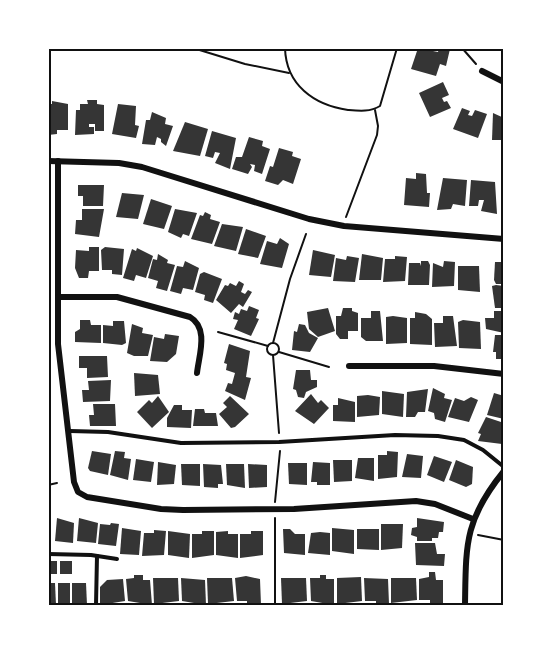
<svg xmlns="http://www.w3.org/2000/svg" width="552" height="653" font-family="'Varela Round',sans-serif">
<rect width="100%" height="100%" fill="#fff"/>
<g fill="#353535">
<polygon points="418,48 438,52 439,48 450,49 446,66 440,64 436,76 411,69"/>
<polygon points="443,82 449,95 442,98 444,102 447,101 451,108 430,117 419,93"/>
<polygon points="87,100 97,100 97,104 104,105 104,131 95,131 95,124 89,124 89,127 94,127 94,134 75,135 76,110 80,110 80,104 88,104"/>
<polygon points="52,101 68,104 68,130 57,130 57,134 48,135 48,104 52,104"/>
<polygon points="118,104 136,106 135,125 139,126 136,138 112,134"/>
<polygon points="462,108 470,111 468,115 472,116 475,110 487,114 478,138 453,129"/>
<polygon points="152,112 166,118 165,124 173,126 166,146 161,142 161,139 157,137 155,145 142,144 146,120 150,120"/>
<polygon points="493,113 504,118 504,140 492,140"/>
<polygon points="185,122 208,129 200,156 173,151"/>
<polygon points="212,131 236,138 230,169 215,163 220,153 215,152 213,158 205,156"/>
<polygon points="249,137 263,141 262,146 270,149 262,174 254,171 255,165 250,164 252,167 248,174 232,169 236,157 242,157"/>
<polygon points="279,148 293,152 292,156 301,159 293,184 283,180 278,185 265,181 270,166 273,167"/>
<polygon points="416,173 426,174 427,193 430,193 429,207 404,205 406,178 416,179"/>
<polygon points="443,178 467,180 465,206 453,204 451,209 437,210"/>
<polygon points="471,180 495,182 497,214 481,211 484,200 479,200 478,206 469,206"/>
<polygon points="78,185 104,185 103,206 83,206 83,196 78,196"/>
<polygon points="122,193 144,195 138,219 116,217"/>
<polygon points="151,199 172,206 164,229 143,224"/>
<polygon points="82,209 104,209 99,237 75,234 76,220 82,220"/>
<polygon points="175,209 197,213 189,236 183,234 181,238 168,232"/>
<polygon points="205,212 211,215 210,219 220,222 212,244 191,239 200,215 203,216"/>
<polygon points="222,224 243,227 236,251 214,246"/>
<polygon points="246,229 266,236 258,258 238,254"/>
<polygon points="280,238 289,244 282,268 260,264 267,241 277,244"/>
<polygon points="89,247 99,247 99,271 89,271 88,278 79,278 75,268 76,250 89,251"/>
<polygon points="105,247 124,249 122,275 112,274 112,270 102,270 101,250"/>
<polygon points="137,248 153,256 146,278 136,275 134,281 123,278 132,249 136,251"/>
<polygon points="313,250 335,255 331,277 309,275"/>
<polygon points="158,254 168,260 167,263 175,265 167,291 156,288 158,281 148,278 153,259 157,260"/>
<polygon points="362,254 383,258 381,280 359,280"/>
<polygon points="347,256 359,258 355,282 333,281 336,258 346,260"/>
<polygon points="395,256 407,257 405,281 383,282 385,259 395,259"/>
<polygon points="185,261 199,268 193,290 183,288 181,294 170,291 177,266 183,267"/>
<polygon points="421,261 428,261 430,265 429,285 408,285 409,263 420,263 421,266"/>
<polygon points="444,261 455,262 454,286 432,287 433,263 443,267"/>
<polygon points="495,262 504,262 504,284 496,284 494,280"/>
<polygon points="458,266 479,266 480,292 458,290"/>
<polygon points="204,272 222,279 213,303 204,300 205,295 195,292 200,274"/>
<polygon points="239,281 244,284 241,292 245,294 248,290 252,292 243,307 239,304 231,313 216,300 225,285 228,286 230,283 236,286"/>
<polygon points="496,285 504,286 504,308 495,308 492,286"/>
<polygon points="249,306 259,310 256,318 259,319 251,336 234,329 238,320 233,319 235,312 239,314 241,309 247,311"/>
<polygon points="328,308 335,331 318,337 309,329 307,312"/>
<polygon points="343,308 352,308 352,311 358,313 358,331 348,331 348,339 340,339 336,334 336,316 341,316"/>
<polygon points="371,311 380,311 383,341 366,341 361,337 361,318 371,318"/>
<polygon points="494,311 504,311 504,333 486,329 485,318 494,318"/>
<polygon points="415,312 426,314 432,319 432,345 410,344 410,318 415,318"/>
<polygon points="393,316 407,318 407,343 386,344 386,317"/>
<polygon points="443,316 453,316 457,346 435,347 434,323 443,323"/>
<polygon points="80,320 90,320 91,325 101,325 101,343 75,342 75,332 80,329"/>
<polygon points="463,320 480,322 481,349 459,348 458,322"/>
<polygon points="113,321 124,321 126,343 122,345 103,343 103,325 113,326"/>
<polygon points="132,324 143,328 142,333 153,335 148,356 134,356 127,353"/>
<polygon points="299,324 305,325 309,333 318,338 310,352 292,350 294,331 297,332"/>
<polygon points="165,334 179,336 176,354 167,362 150,361 154,337 164,339"/>
<polygon points="495,335 504,335 504,359 496,359 496,352 493,352"/>
<polygon points="229,344 250,351 246,377 251,378 245,400 225,391 228,383 232,384 235,373 226,370 227,364 224,363"/>
<polygon points="79,356 107,356 108,377 87,378 87,368 79,368"/>
<polygon points="296,370 310,370 311,380 317,380 317,387 306,392 304,398 298,397 296,390 293,389"/>
<polygon points="134,373 158,375 160,394 135,396"/>
<polygon points="111,380 110,401 83,402 82,390 89,390 88,381"/>
<polygon points="433,388 445,394 444,398 452,400 445,422 435,419 434,413 428,411"/>
<polygon points="428,389 425,412 418,412 415,417 406,417 407,392"/>
<polygon points="382,391 404,394 403,417 382,414"/>
<polygon points="494,393 504,396 504,419 487,415"/>
<polygon points="311,394 318,403 321,400 329,408 314,424 295,411"/>
<polygon points="368,395 380,397 379,415 357,417 357,396"/>
<polygon points="158,396 169,412 152,428 137,412 149,400 152,403"/>
<polygon points="230,396 249,414 235,427 231,428 219,414 227,407 223,403"/>
<polygon points="471,397 478,400 469,422 448,417 455,398 464,401"/>
<polygon points="338,398 355,402 355,422 333,421 333,405 338,405"/>
<polygon points="93,404 115,404 116,426 90,426 89,415 94,415"/>
<polygon points="174,405 182,405 182,410 192,410 191,428 167,427 167,418"/>
<polygon points="195,409 204,409 205,413 216,413 218,426 193,426"/>
<polygon points="486,417 504,423 502,444 478,441 481,434 478,433"/>
<polygon points="92,451 111,454 108,475 90,471 88,468"/>
<polygon points="115,451 125,452 124,458 131,459 128,480 110,475"/>
<polygon points="387,451 398,452 397,477 378,479 378,455 387,455"/>
<polygon points="407,454 423,456 421,478 402,477"/>
<polygon points="434,456 452,462 444,482 427,475"/>
<polygon points="358,458 374,458 374,481 355,478"/>
<polygon points="136,459 154,462 151,482 133,480"/>
<polygon points="333,460 352,460 352,481 334,482"/>
<polygon points="456,460 473,467 472,484 466,487 449,480"/>
<polygon points="158,462 176,465 174,484 157,485"/>
<polygon points="313,462 330,463 330,485 317,485 317,482 311,482"/>
<polygon points="288,463 307,463 307,485 289,484"/>
<polygon points="181,464 200,464 200,486 182,485"/>
<polygon points="203,464 221,465 223,484 218,484 218,488 204,487"/>
<polygon points="226,464 244,464 245,488 227,485"/>
<polygon points="248,464 267,465 267,487 249,488"/>
<polygon points="57,518 74,523 73,543 55,541"/>
<polygon points="79,518 98,523 96,543 77,541"/>
<polygon points="417,518 444,522 443,532 439,532 438,538 432,538 432,541 417,541 417,537 411,535 412,528 417,527"/>
<polygon points="111,523 119,524 116,546 98,544 100,524 110,525"/>
<polygon points="381,524 403,524 402,548 381,550"/>
<polygon points="122,528 141,531 139,555 120,554"/>
<polygon points="332,528 354,530 354,554 332,551"/>
<polygon points="283,529 290,529 295,534 305,534 305,555 284,553"/>
<polygon points="357,529 379,529 379,550 357,549"/>
<polygon points="154,530 166,531 164,555 142,556 144,533 154,533"/>
<polygon points="168,531 190,534 189,558 168,555"/>
<polygon points="202,531 214,531 214,555 192,558 192,534 202,534"/>
<polygon points="228,531 228,534 238,534 238,558 216,555 216,532"/>
<polygon points="251,531 263,531 263,555 240,558 240,534 251,534"/>
<polygon points="320,532 330,533 330,555 308,553 311,533"/>
<polygon points="415,543 435,543 437,554 445,554 444,566 416,565"/>
<rect x="48" y="561" width="9" height="13"/>
<rect x="60" y="561" width="12" height="13"/>
<polygon points="429,572 435,572 436,580 443,580 443,603 440,605 430,605 430,600 419,600 419,579 429,577"/>
<polygon points="134,575 143,575 143,580 150,580 152,605 128,601 126,579 134,578"/>
<polygon points="320,575 326,575 326,579 334,579 334,605 311,601 310,578 320,578"/>
<polygon points="246,576 260,579 261,605 247,605 247,601 237,601 235,578"/>
<polygon points="361,577 362,601 337,604 337,578"/>
<polygon points="153,578 178,578 179,601 154,604"/>
<polygon points="181,578 205,580 206,605 182,601"/>
<polygon points="207,578 232,578 234,601 208,604"/>
<polygon points="281,578 306,578 307,601 282,604"/>
<polygon points="364,578 388,579 389,604 376,605 376,601 365,601"/>
<polygon points="391,578 416,578 417,600 391,603"/>
<polygon points="123,579 125,601 100,605 100,587 107,580"/>
<polygon points="48,583 55,583 56,605 48,605"/>
<rect x="58" y="583" width="12" height="22"/>
<polygon points="72,583 86,583 87,605 72,605"/>
</g>
<g fill="none" stroke-linecap="round" stroke-linejoin="round">
<g stroke="#111" stroke-width="2">
<polyline points="193,48 245,64 289,73"/>
<path d="M285 48C286 85 314 105 348 110 360 111 370 112 380 106L397 48"/>
<polyline points="462,48 476,64"/>
<polyline points="346,217 377,135 378,126 375,110"/>
<polyline points="218,332 268,346"/>
<circle cx="273" cy="349" r="6"/>
<polyline points="273,343 290,279 306,234"/>
<polyline points="279,352 329,367"/>
<polyline points="273,355 279,433"/>
<polyline points="48,485 57,483"/>
<polyline points="275,502 280,451"/>
<polyline points="478,535 504,540"/>
<polyline points="275,605 275,518"/>
</g>
<g stroke="#111" stroke-width="4">
<polyline points="70,431 108,432 181,443 279,442 395,435 438,436 464,440 483,450 504,467"/>
<polyline points="48,554 91,555 117,559"/>
<polyline points="96,605 97,556"/>
</g>
<g stroke="#111" stroke-width="6">
<polyline points="482,71 504,82"/>
<polyline points="48,161 119,163 142,167 309,219 344,226 504,239"/>
<polyline points="58,161 58,344 74,482 78,492 87,497 161,509 183,510 294,509 416,501 435,504 473,519"/>
<path d="M58 297H117L190 317C209 328 199 355 197 373"/>
<polyline points="349,366 434,366 504,374"/>
<path d="M465 605C466 545 464 520 504 471"/>
</g>
</g>
<rect width="552" height="653" fill="none" stroke="#ffffff" stroke-width="99"/>
<rect x="50" y="50" width="452" height="554" fill="none" stroke="#111" stroke-width="2"/>
</svg>
